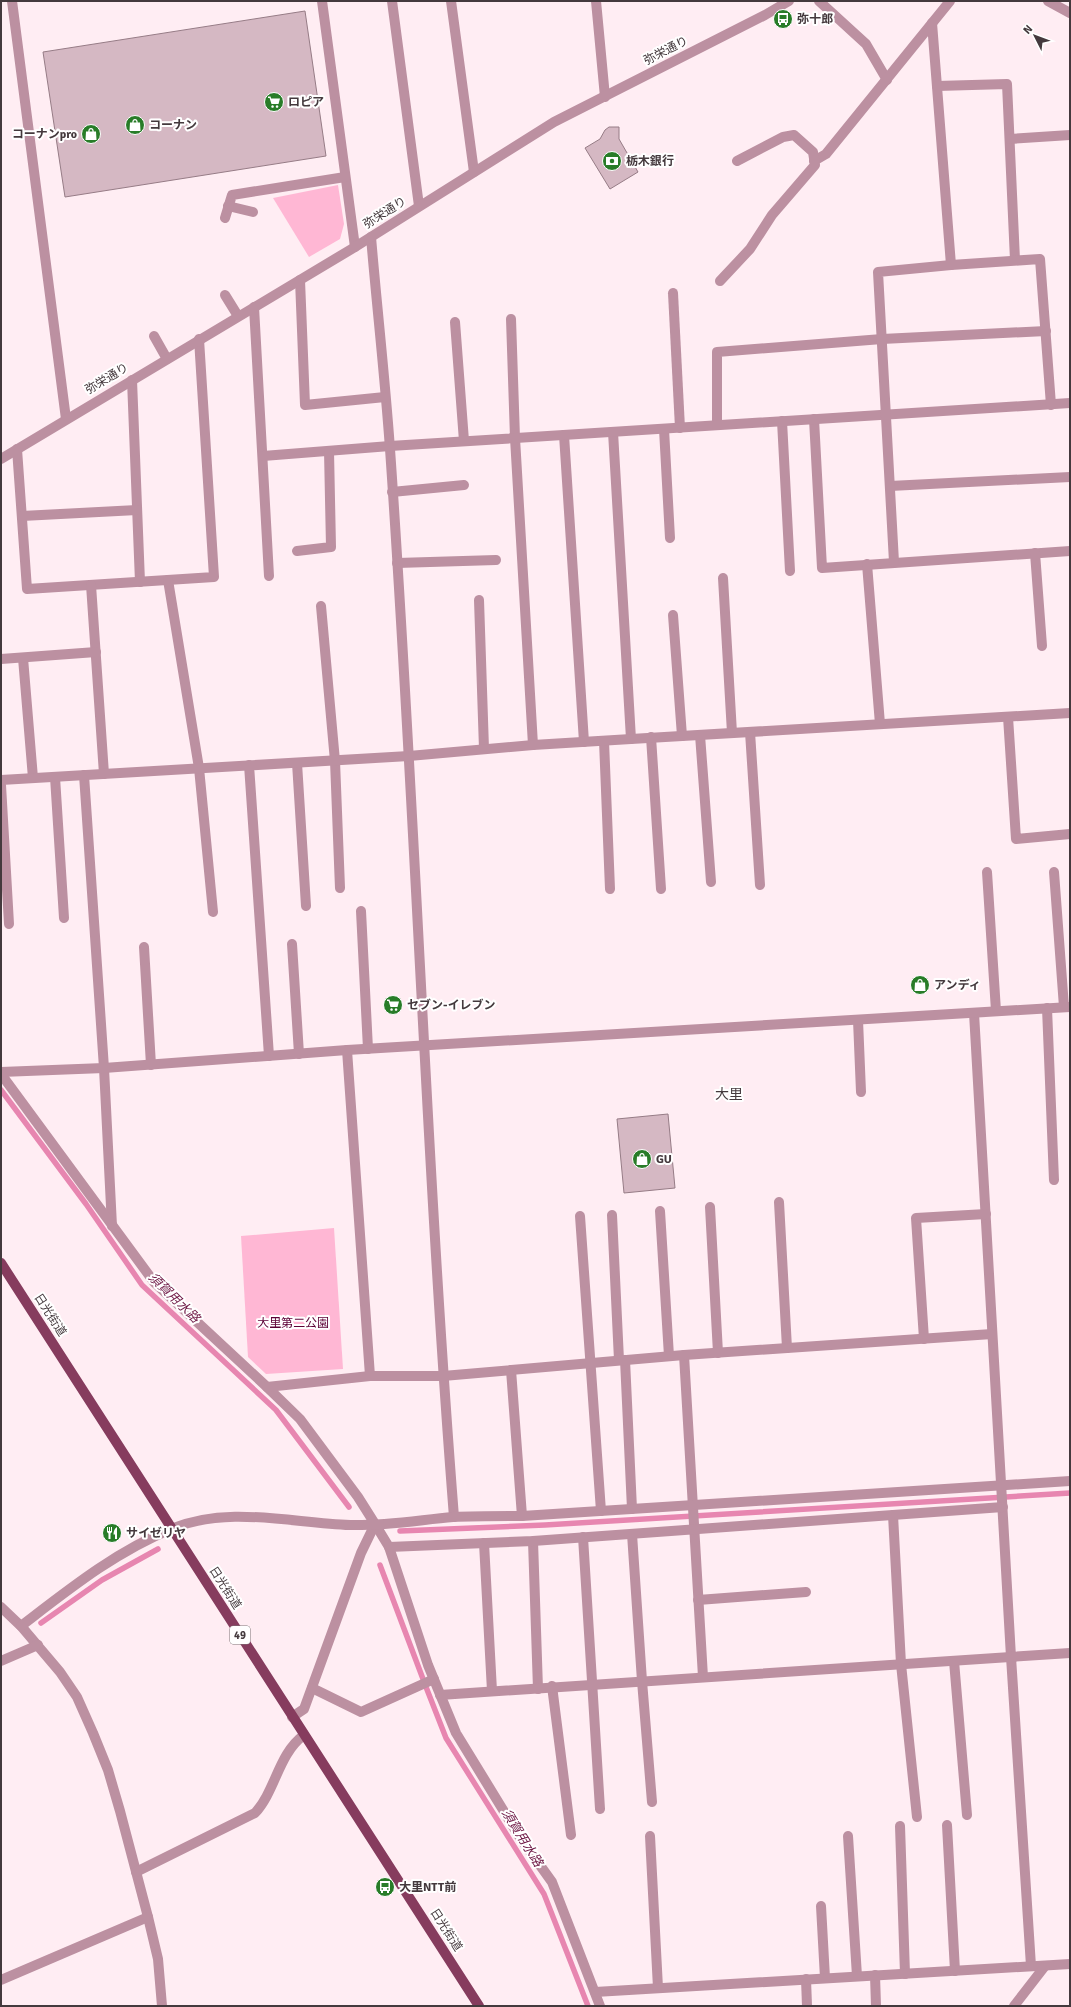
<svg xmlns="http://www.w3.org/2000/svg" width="1071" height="2007" font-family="Signika,'Noto Sans JP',sans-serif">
<rect width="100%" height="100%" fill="#ffedf3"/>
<g fill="#ffb7d4">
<polygon points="338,185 344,224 340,239 309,257 273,198"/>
<polygon points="334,1228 343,1369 266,1374 248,1357 241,1236"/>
</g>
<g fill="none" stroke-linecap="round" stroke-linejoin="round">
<g stroke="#e786b0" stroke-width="5.5">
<polyline points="1,1090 86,1204 142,1285 276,1410 349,1507"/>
<polyline points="400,1531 545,1525 1070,1493"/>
<polyline points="380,1565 423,1679"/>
<polyline points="41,1623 102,1580 158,1549"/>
<polyline points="426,1687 446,1738 544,1894 588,2006"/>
</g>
</g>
<g fill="#d5b8c3" stroke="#967c86">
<polygon points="305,11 326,156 65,197 43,52"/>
<polygon points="609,127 619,127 619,139 638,172 610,189 585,148 600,139 605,130"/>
<polygon points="668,1114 675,1188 624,1193 617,1119"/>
</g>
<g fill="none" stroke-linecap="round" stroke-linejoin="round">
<g stroke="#bc90a1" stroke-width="10">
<polyline points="12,1 66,419"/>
<polyline points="322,1 355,247"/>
<polyline points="392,1 419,206"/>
<polyline points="451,1 474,172"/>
<polyline points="596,1 605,97"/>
<polyline points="819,1 866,44 887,80"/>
<polyline points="1048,1 1070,13"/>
<polyline points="932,23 951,265"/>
<polyline points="937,86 1007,84 1015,260"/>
<polyline points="1010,139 1070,135"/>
<polyline points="814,161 826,154 950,1"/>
<polyline points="228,206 253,212"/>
<polyline points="225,218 232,195 345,177"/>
<path d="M371 237C377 308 385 378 390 449 415 805 426 1162 454 1517"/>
<polyline points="300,280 305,405 385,397"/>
<polyline points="720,281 750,249 772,215 815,165 813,152 794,135 783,137 737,161"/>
<polyline points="673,293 680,428"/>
<polyline points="225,295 238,316"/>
<polyline points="254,307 269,576"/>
<polyline points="511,319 515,438 533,745"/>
<polyline points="455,322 464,441"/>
<polyline points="154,336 167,359"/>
<polyline points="132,380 140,582"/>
<polyline points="814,419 822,568 1070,551"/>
<polyline points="782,421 790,571"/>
<polyline points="717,425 717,352 882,339 1046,331"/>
<polyline points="664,429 670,538"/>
<polyline points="613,432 631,739"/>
<polyline points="564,435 584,742"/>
<polyline points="17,449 27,589 214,577 199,339"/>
<polyline points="263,456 390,446 1070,403"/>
<polyline points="1,459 355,247 554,122 765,15 789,1"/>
<polyline points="890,486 1070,477"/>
<polyline points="392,492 464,485"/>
<polyline points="22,516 137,510"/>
<polyline points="297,551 331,547 329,451"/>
<polyline points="1035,553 1042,646"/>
<polyline points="894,562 878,272 951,265 1040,259 1051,405"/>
<polyline points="397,563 496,560"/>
<polyline points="867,564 880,724"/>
<polyline points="723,578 732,733"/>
<polyline points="168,580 199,768 213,912"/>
<polyline points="91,585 104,774"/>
<polyline points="479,600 484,749"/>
<polyline points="321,606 335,761 340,888"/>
<polyline points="673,615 682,736"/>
<polyline points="23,658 33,778"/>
<polyline points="1,659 96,652"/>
<polyline points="1008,717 1016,839 1070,834"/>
<polyline points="750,732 760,885"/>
<polyline points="700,735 711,882"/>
<polyline points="651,737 661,889"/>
<polyline points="604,741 610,889"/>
<polyline points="297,763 306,906"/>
<polyline points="249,765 269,1056"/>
<polyline points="84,775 104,1068 112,1226"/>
<polyline points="55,777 64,918"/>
<polyline points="1,780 409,756 533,745 631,739 1070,713"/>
<polyline points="1,785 9,924"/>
<polyline points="987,872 996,1011"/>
<polyline points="1054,872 1064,1007"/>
<polyline points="361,911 368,1049"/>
<polyline points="292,944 299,1054"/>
<polyline points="144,947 151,1065"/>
<polyline points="1047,1008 1054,1180"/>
<polyline points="974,1013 1011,1657 1031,1966"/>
<polyline points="858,1020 861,1092"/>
<polyline points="347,1050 370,1376"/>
<polyline points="1,1072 104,1068 347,1050 1070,1007"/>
<polyline points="1,1074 154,1282 267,1387 300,1419 358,1497 375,1524 361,1553 304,1709 292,1717"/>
<polyline points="779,1202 787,1348"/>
<polyline points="710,1207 718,1353"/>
<polyline points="660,1211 669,1356"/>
<polyline points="612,1215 619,1360"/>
<polyline points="580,1216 601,1511"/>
<polyline points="924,1339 916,1218 986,1214"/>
<polyline points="684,1355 703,1677"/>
<polyline points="625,1360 632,1509"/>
<polyline points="511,1370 522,1516"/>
<polyline points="267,1387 370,1376 443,1376 684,1355 992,1334"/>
<polyline points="893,1515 901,1664 917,1817"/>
<polyline points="375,1524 389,1547 428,1665 456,1733 519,1836 552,1882 600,2006"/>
<polyline points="632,1534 642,1681 652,1802"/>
<polyline points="583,1537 600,1809"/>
<polyline points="533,1541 538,1689"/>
<polyline points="484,1543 492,1691"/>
<polyline points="389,1547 533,1541 1003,1507"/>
<polyline points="698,1600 806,1592"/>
<polyline points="1,1607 21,1626 60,1672 77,1697 93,1733 108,1770 120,1811 148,1917 158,1959 162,2006"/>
<path d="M21 1626C68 1590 115 1552 171 1529 228 1505 291 1523 350 1525 384 1526 419 1520 453 1517 476 1516 499 1516 522 1516L1070 1481"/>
<polyline points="1,1661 38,1645"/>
<polyline points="954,1661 967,1815"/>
<polyline points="552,1686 571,1835"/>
<polyline points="312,1688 361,1712 434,1679"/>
<polyline points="440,1695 1070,1653"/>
<polyline points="947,1825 955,1971"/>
<polyline points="900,1826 905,1974"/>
<polyline points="650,1836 658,1988"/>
<polyline points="848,1836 857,1976"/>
<path d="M136 1872 255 1813C276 1790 278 1754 304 1735"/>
<polyline points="821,1906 825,1978"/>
<polyline points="875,1975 876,2006"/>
<polyline points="806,1979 807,2006"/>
<polyline points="1,1980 148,1917"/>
<polyline points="595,1992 1070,1964"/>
<polyline points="1014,2006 1045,1966"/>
</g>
<polyline stroke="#863c5e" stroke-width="10" points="1,1263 479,2006"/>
</g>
<defs>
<g id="bus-disc" transform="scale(1)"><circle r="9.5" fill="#287c28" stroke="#fff"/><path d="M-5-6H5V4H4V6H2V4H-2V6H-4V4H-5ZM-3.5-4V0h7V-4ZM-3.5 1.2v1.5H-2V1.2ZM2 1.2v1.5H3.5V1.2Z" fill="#fff"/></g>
<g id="supermarket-disc" transform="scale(1)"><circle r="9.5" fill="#287c28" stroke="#fff"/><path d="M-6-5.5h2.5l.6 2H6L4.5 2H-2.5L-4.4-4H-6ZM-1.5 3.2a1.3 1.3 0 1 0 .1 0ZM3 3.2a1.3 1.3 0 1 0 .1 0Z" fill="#fff"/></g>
<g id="shop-disc" transform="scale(1)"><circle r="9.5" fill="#287c28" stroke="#fff"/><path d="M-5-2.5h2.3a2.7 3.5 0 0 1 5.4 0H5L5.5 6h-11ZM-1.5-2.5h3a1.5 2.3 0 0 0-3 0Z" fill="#fff"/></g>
<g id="bank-disc" transform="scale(1)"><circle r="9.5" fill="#287c28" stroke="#fff"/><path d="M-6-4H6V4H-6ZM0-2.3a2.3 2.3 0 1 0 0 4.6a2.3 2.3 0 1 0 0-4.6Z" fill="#fff"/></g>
<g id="restaurant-disc" transform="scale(1)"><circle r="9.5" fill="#287c28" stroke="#fff"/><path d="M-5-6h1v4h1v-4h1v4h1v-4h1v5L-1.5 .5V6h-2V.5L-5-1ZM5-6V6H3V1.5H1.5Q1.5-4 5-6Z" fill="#fff"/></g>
</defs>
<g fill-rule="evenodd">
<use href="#bus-disc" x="783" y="19"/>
<use href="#supermarket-disc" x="274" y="102"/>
<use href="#shop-disc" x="135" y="125"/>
<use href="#shop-disc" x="91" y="134"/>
<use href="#bank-disc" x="612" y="161"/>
<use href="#shop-disc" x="920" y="985"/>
<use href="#supermarket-disc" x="393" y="1005"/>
<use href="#shop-disc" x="642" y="1159"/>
<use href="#restaurant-disc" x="112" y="1533"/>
<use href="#bus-disc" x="385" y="1887"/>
</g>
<g text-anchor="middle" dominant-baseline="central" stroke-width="4" stroke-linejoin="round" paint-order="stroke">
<rect fill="#fff" stroke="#7c7477" stroke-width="1" x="230" y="1626" width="20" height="18" rx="3"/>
<g font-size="11" font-weight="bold" fill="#44393d">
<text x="240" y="1635">49</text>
</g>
<g font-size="12" font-weight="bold" fill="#44393d" stroke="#fff" text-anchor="start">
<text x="797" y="19">弥十郎</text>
<text x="288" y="102">ロピア</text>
<text x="149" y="125">コーナン</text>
<text x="77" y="134" text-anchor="end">コーナンpro</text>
<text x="626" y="161">栃木銀行</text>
<text x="934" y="985">アンディ</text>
<text x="407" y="1005">セブン-イレブン</text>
<text x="656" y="1159">GU</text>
<text x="126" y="1533">サイゼリヤ</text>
<text x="399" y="1887">大里NTT前</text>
</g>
<g font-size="12" fill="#44393d" stroke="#fff">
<text transform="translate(666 51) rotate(-27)">弥栄通り</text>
<text transform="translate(385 213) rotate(-32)">弥栄通り</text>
<text transform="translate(107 379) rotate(-31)">弥栄通り</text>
<text transform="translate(50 1315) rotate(57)">日光街道</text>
<text transform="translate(225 1588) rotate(57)">日光街道</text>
<text transform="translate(446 1930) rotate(57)">日光街道</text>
</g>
<g font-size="12" fill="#5b0135" stroke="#fff">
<text x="293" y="1323">大里第二公園</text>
</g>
<g font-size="13" font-style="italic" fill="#6e1845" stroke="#fff">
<text transform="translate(174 1298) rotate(44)">須賀用水路</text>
<text transform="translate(522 1838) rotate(58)">須賀用水路</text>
</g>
<g font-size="14" fill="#44393d" stroke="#fff">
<text x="729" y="1094">大里</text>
</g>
</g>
<rect width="1071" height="2007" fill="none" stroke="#44393d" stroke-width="4"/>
<g transform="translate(1035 36) rotate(312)" stroke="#ffffff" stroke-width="3" paint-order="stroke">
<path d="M0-3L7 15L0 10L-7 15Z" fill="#44393d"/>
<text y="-6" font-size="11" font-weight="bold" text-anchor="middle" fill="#44393d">N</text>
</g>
</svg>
